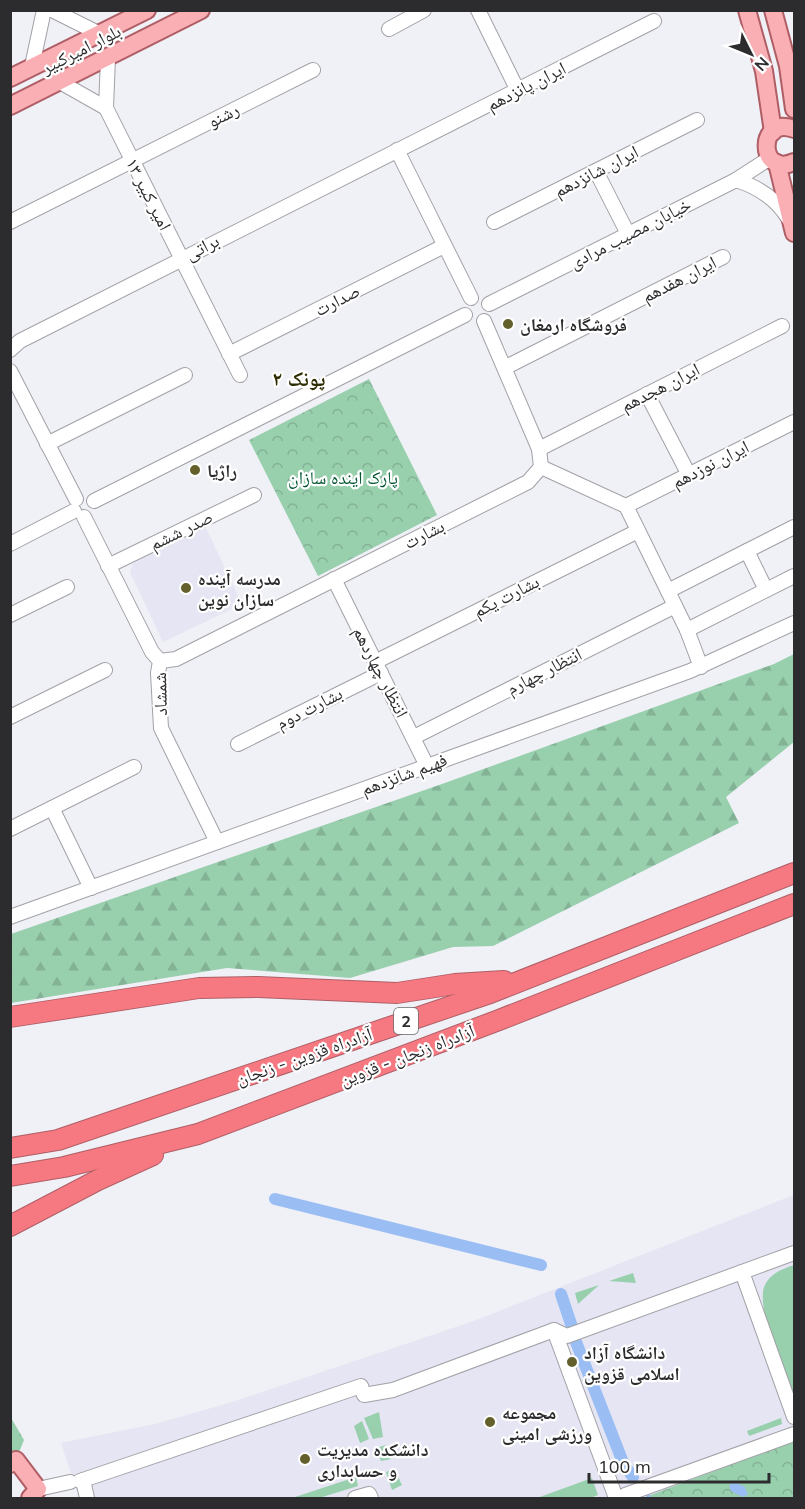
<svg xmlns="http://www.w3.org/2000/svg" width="805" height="1509" font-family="Mulish,'Noto Naskh Arabic',sans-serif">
<defs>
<pattern id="forest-firs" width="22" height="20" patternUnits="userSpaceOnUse" patternTransform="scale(1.5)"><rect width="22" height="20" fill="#98cfad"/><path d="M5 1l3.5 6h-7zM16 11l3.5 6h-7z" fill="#83b295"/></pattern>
<pattern id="park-crowns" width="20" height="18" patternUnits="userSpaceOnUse" patternTransform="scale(1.5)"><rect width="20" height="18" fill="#98cfad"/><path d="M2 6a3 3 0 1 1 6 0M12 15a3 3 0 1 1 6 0" fill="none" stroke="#83b295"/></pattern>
</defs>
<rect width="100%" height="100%" fill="#f0f0f7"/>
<g fill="#e5e5f3">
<polygon points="206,528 242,604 163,642 130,572 133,563"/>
<polygon points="794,1195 794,1498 79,1498 61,1443 155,1424 229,1403 471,1322"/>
</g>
<g fill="#98cfad">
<path d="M794 1265V1396C786 1373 754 1306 765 1285 771 1273 782 1269 794 1265Z"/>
<polygon points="633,1273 636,1283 609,1281"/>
<polygon points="599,1285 578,1304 575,1293"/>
<polygon points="379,1412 383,1437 373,1439 364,1418"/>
<polygon points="781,1418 782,1424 749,1436 747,1431"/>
<polygon points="362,1421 369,1439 360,1443 354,1426"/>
<polygon points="386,1445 391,1459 381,1461 376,1448"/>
<polygon points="394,1469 402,1485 392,1490 386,1472"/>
<polygon points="356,1477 358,1486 319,1498 292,1498"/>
<polygon points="592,1478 598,1495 590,1498 537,1498"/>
</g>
<g fill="url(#forest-firs)">
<polygon points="794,654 794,742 726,797 739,823 493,946 453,947 350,978 227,968 11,1003 11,934 442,784 774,664"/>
<polygon points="10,1416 24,1440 16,1460 10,1464"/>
</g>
<g fill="url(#park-crowns)">
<polygon points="369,379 437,515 318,576 249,440"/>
<polygon points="794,1441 794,1498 643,1498 648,1496"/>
</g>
<polygon fill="#9abef4" points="735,1483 744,1486 748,1494 743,1497 731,1491 729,1485"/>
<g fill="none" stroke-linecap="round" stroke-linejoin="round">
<polyline stroke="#9abef4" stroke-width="4" points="648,1496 649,1498"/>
<g stroke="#9abef4" stroke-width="12">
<polyline points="275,1199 541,1265"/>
<polyline points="561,1294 572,1327"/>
<polyline points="576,1342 624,1465 633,1477"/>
</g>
<g stroke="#a1a1a7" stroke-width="16">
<g id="minor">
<polyline points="52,10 100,34"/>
<polyline points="478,10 518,91"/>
<polyline points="389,29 424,10"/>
<polyline points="108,58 106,108 240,375"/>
<polyline points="32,66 44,10"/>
<polyline points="60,82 106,108"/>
<polyline points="397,150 471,298"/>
<polyline points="596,171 628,234"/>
<path d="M736 180C758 187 776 198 788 218"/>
<polyline points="10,222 313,70"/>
<polyline points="494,222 697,120"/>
<polyline points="489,304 736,180 770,158"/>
<polyline points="10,350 20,341 654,21"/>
<polyline points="229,354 444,246"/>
<polyline points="506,367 723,257"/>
<polyline points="10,371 76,499"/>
<polyline points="647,394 689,475"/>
<polyline points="47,444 185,375"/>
<polyline points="539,449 782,326"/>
<polyline points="541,467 626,506 687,630 701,667"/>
<polyline points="94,501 465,315"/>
<polyline points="626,506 794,422"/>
<polyline points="84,517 152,652 160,661 158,673 161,728 217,842"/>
<polyline points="10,544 74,511"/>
<polyline points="747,551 766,590"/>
<polyline points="108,566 254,495"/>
<polyline points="334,579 427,766"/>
<polyline points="668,591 794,527"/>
<polyline points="10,615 67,587"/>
<polyline points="687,630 794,576"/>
<polyline points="160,661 176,659 528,482 541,467 539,449 484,321"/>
<polyline points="375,662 638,531"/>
<polyline points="10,717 105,670"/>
<polyline points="414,737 675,606"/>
<polyline points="238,744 381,673"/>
<polyline points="52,808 91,888"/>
<polyline points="10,829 134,767"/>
<polyline points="10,917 690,671 794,623"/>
<polyline points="742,1272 794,1417"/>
<polyline points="554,1330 616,1498"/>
<polyline points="83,1480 361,1386 364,1395 393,1390 554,1330 567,1336 794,1253"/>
<polyline points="80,1481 83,1480 87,1498"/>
<polyline points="38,1489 70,1482"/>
<polyline points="625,1495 794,1434"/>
<polyline points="355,1498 369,1494 371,1498"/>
</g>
</g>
<g stroke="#af5e65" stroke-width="20">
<g id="major">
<polyline points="747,10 764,71 773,132"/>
<polyline points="773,10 788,66 794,109"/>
<polyline points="10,78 147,10"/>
<polyline points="10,106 201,10"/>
<path d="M794 129C757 115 758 178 794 162"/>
<polyline points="777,163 794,233"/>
<polyline points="10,1464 16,1460 38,1489 30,1498"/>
</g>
</g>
<g stroke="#af5e65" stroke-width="22">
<g id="highway">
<polyline points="10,1017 199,988 258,987 397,993 455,984 504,981"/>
<polyline points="10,1148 58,1140 490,993 794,873"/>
<polyline points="10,1176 64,1167 198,1134 499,1020 794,904"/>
<polyline points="10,1226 98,1180 153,1155"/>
</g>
</g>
<use href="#minor" stroke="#fff" stroke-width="14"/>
<use href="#major" stroke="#faafb4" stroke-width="16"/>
<use href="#highway" stroke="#f67982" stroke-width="20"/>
</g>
<g fill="#63602c" stroke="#fff" stroke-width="2">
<circle cx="508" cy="324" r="6"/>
<circle cx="195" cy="470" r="6"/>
<circle cx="186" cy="588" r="6"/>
<circle cx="572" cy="1362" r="6"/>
<circle cx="490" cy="1422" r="6"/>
<circle cx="305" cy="1459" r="6"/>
</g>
<g text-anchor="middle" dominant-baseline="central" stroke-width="4.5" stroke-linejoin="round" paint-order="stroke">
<rect fill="#fff" stroke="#6b6b6d" stroke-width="1.5" x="394" y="1008" width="24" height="26" rx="4.5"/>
<g font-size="16" font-weight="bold" fill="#2c2c2f">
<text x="406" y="1021">2</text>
</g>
<g font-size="18" fill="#2c2c2f" stroke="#fff">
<text transform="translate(81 49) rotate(-27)">بلوار امیرکبیر</text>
<text transform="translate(526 86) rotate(-27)">ایران پانزدهم</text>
<text transform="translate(223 115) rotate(-27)">رشنو</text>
<text transform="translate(596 171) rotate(-27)">ایران شانزدهم</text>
<text transform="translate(149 194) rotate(63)">امیر کبیر ۱۳</text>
<text transform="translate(630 233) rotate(-27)">خیابان مصیب مرادی</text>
<text transform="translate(202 247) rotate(-27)">براتی</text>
<text transform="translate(679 279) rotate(-27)">ایران هفدهم</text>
<text transform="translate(337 300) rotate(-27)">صدارت</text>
<text transform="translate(660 387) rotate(-27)">ایران هجدهم</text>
<text transform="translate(710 464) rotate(-27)">ایران نوزدهم</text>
<text transform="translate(181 530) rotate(-26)">صدر ششم</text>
<text transform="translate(424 534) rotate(-27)">بشارت</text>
<text transform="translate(506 596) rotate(-27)">بشارت یکم</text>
<text transform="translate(544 671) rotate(-27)">انتظار چهارم</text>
<text transform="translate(381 672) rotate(63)">انتظار چهاردهم</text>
<text transform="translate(160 694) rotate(-91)">شمشاد</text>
<text transform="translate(309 708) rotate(-27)">بشارت دوم</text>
<text transform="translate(404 774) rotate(-20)">فهیم شانزدهم</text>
<text transform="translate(407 1055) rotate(-21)">آزادراه زنجان - قزوین</text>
<text transform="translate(304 1056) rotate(-19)">آزادراه قزوین - زنجان</text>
</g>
<g font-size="18" font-weight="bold" fill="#2c2c2f" stroke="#fff" text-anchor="start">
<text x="520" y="324">فروشگاه ارمغان</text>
<text x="207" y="470">راژیا</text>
<text x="198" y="578">مدرسه آینده<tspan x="198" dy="21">سازان نوین</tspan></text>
<text x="584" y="1352">دانشگاه آزاد<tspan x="584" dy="21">اسلامی قزوین</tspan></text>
<text x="502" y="1412">مجموعه<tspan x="502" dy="21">ورزشی امینی</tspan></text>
<text x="317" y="1449">دانشکده مدیریت<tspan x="317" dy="21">و حسابداری</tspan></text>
</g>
<g font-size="18" fill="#055734" stroke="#fff">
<text x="343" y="477">پارک اینده سازان</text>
</g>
<g font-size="20" font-weight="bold" fill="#2d2b00" stroke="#fff">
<text x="299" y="378">پونک ۲</text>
</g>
</g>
<rect width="805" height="1509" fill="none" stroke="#2c2c2f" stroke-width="24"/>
<g transform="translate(751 54) rotate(133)" stroke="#ffffff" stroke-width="4.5" paint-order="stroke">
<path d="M0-4.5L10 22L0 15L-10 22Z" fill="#2c2c2f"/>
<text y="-9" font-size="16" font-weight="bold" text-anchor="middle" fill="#2c2c2f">N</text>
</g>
<path d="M589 1473v9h180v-9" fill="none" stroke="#2c2c2f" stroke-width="3"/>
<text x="598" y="1473" font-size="18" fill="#2c2c2f" stroke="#ffffff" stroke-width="4.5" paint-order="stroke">100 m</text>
</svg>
